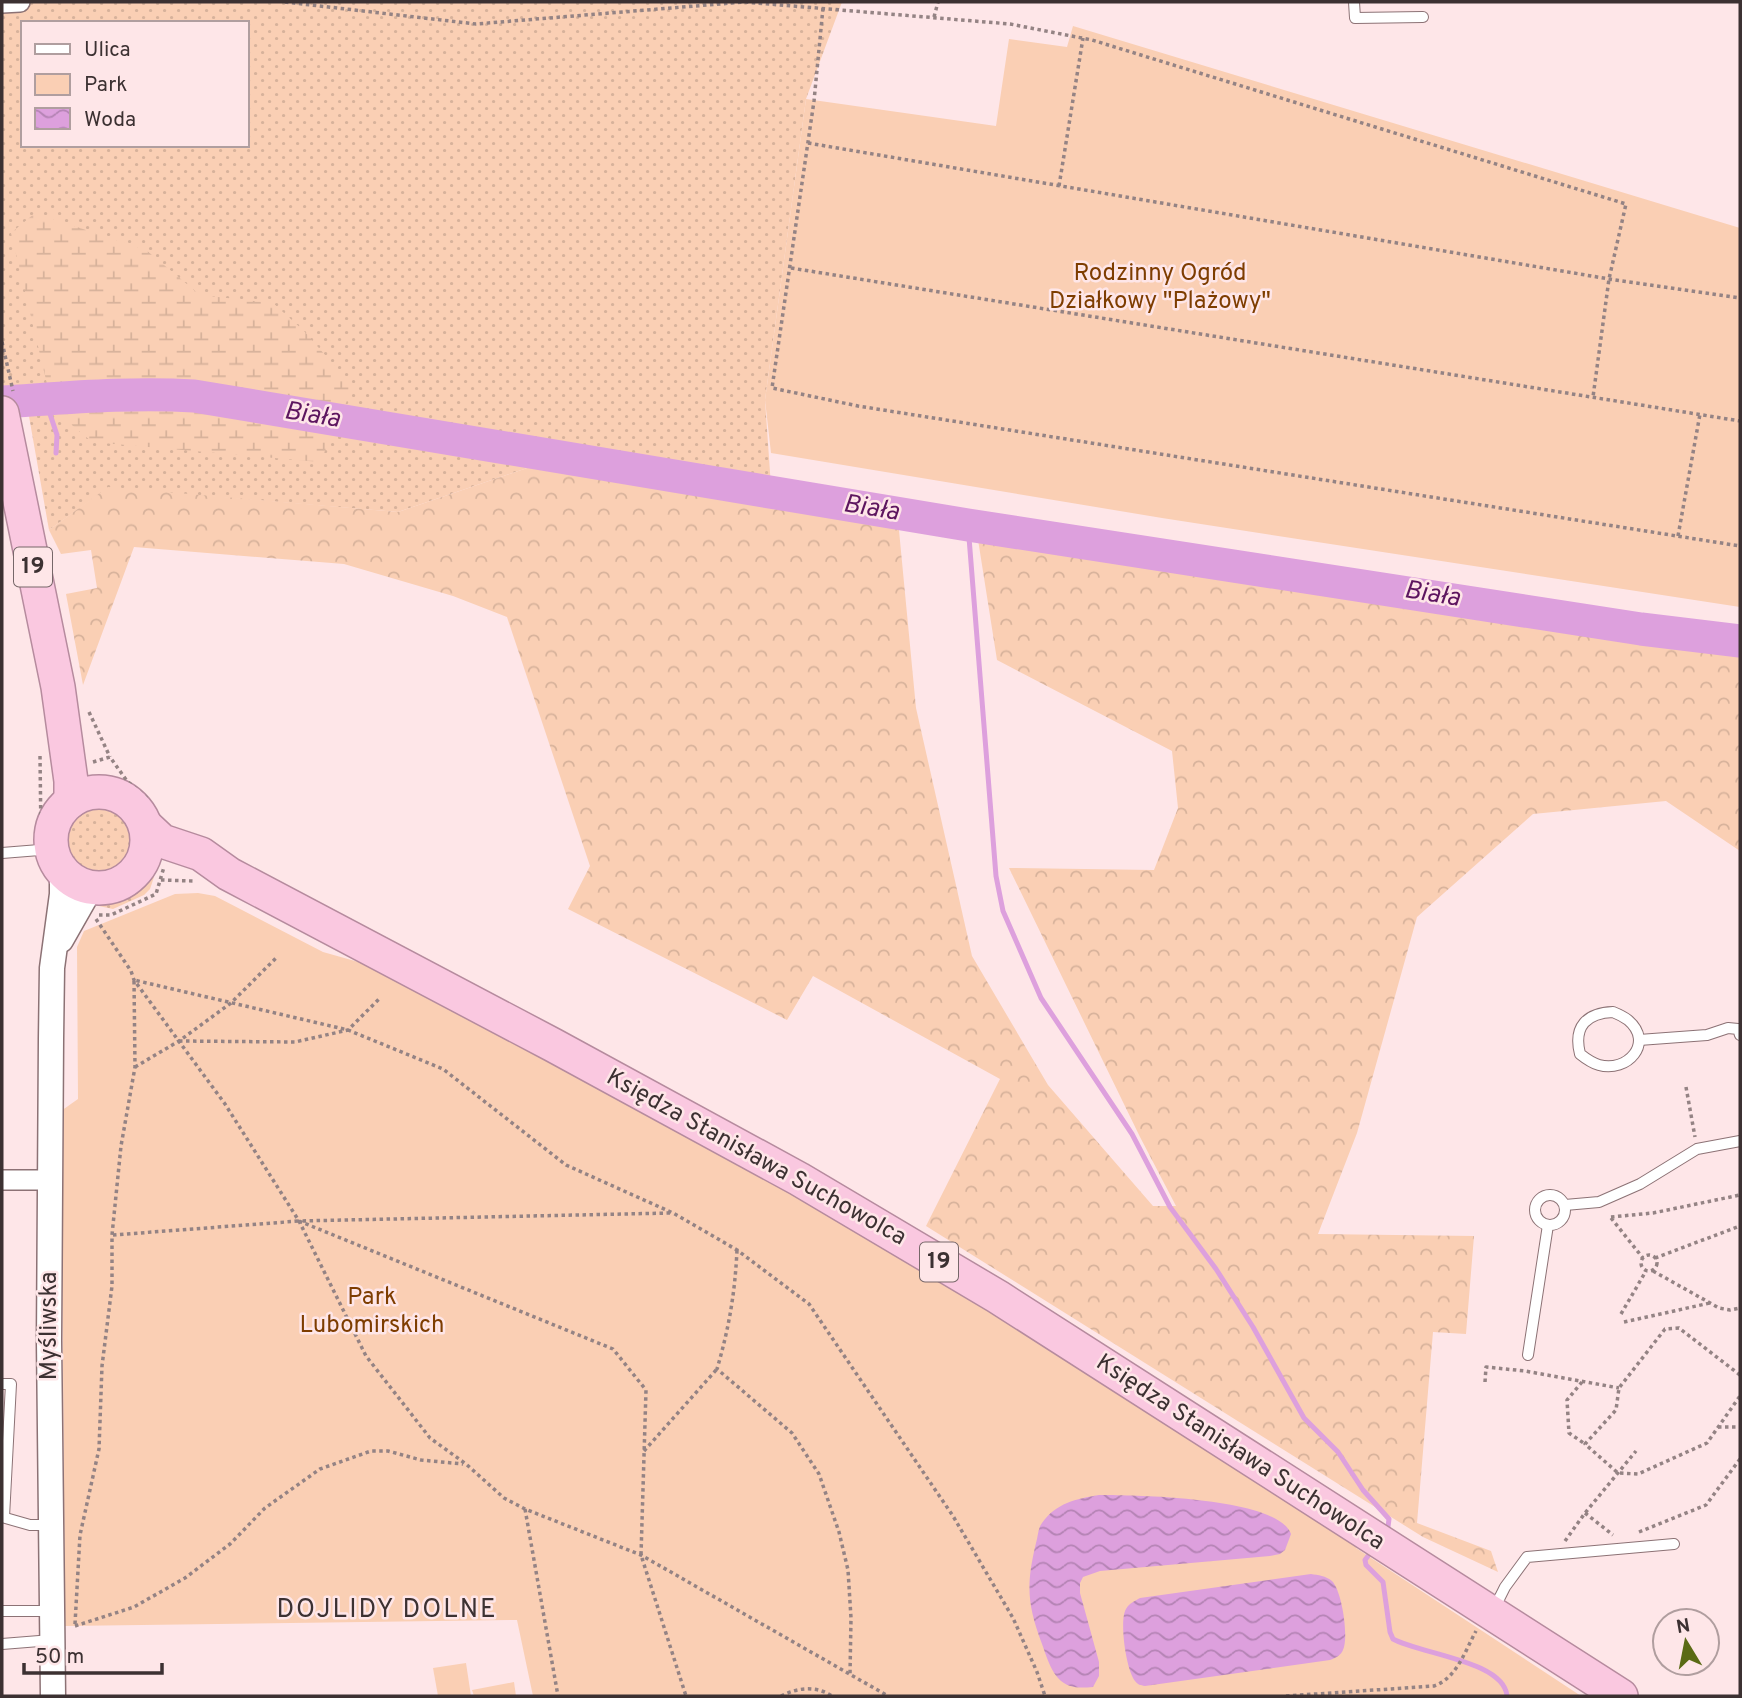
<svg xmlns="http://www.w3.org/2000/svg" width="1742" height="1698" font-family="Overpass,sans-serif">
<defs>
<pattern id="grass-dots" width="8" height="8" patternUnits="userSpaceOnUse" patternTransform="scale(1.75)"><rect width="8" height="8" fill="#facfb4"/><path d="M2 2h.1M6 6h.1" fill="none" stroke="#d7b29b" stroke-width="1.8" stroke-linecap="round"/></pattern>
<pattern id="forest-crowns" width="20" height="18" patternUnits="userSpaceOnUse" patternTransform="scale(1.75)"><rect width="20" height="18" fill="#facfb4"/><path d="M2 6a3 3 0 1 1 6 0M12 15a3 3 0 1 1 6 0" fill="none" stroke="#d7b29b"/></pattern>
<pattern id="wetland-marsh" width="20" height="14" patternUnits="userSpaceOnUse" patternTransform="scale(1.75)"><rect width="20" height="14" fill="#facfb4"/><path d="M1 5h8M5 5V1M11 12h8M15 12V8" fill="none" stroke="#d7b29b"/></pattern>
<pattern id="water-waves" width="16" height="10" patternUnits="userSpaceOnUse" patternTransform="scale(1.75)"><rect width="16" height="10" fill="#dda0dd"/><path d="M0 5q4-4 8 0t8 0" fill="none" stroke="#b483b4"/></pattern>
</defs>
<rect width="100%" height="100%" fill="#fee6e8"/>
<g fill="url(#grass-dots)" fill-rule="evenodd">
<path d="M2 2H842L806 99 765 400 772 501 539 464 398 512 108 488 49 530 27 405 2 406ZM23 23H247V145H23Z"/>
<circle cx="100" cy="838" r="33"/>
<polygon points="154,877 150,889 144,895 113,909 94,905 99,898 112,895 145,879"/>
</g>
<polygon fill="url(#forest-crowns)" points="539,464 898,520 916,708 972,956 1048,1085 1153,1206 1176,1206 1140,1137 1009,868 1154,870 1178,808 1172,751 997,660 976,527 1740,647 1740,851 1666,801 1533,814 1417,917 1357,1133 1318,1234 1474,1236 1466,1334 1433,1332 1417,1523 1491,1551 1498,1572 1423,1537 926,1226 1000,1079 813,976 787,1020 568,909 590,866 507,617 453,596 344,564 134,547 83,685 66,594 97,588 91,550 61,554 49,530 108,487 398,512"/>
<polygon fill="url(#wetland-marsh)" points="35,213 146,250 200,295 273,303 304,331 353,387 320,462 92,442 53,409 11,233"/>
<g fill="#facfb4">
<polygon points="1073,26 1740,228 1740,607 1162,518 771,453 765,400 806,99 996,126 1009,39 1067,47"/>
<polygon points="198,893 215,896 323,952 362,963 795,1191 1147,1407 1358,1543 1356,1548 1581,1696 533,1696 517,1620 65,1626 61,1111 78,1099 77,947 84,931 175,894"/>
<polygon points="466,1663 471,1696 438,1696 433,1668"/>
<polygon points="514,1682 516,1696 474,1696 472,1690"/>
</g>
<g fill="url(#water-waves)">
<path d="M1099 1495C1134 1495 1278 1497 1291 1534L1285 1550 1280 1554 1270 1556 1100 1571 1083 1577 1080 1583V1593L1099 1662V1676L1093 1687C1080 1688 1068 1689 1058 1678 1050 1669 1046 1655 1042 1644 1027 1604 1026 1585 1036 1543 1038 1537 1038 1528 1042 1523 1056 1503 1076 1499 1099 1495Z"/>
<path d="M1311 1574C1318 1575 1326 1576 1332 1581 1342 1591 1349 1637 1343 1650 1341 1655 1336 1658 1330 1660L1145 1686C1140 1685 1138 1685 1135 1681 1126 1670 1119 1620 1126 1609 1129 1603 1135 1601 1140 1598Z"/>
</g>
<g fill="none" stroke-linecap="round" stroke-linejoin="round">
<g stroke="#dda0dd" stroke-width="5">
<polyline points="45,399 57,435 56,453"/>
<polyline points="968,525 996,876 1003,911 1041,998 1132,1134 1170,1207 1216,1269 1253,1327 1304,1418 1338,1452 1363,1490 1389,1519 1388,1527"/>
<path d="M1368 1556 1365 1560 1366 1565 1383 1582 1390 1632 1393 1639C1420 1654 1504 1661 1507 1696"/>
</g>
<path stroke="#dda0dd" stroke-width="33" d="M2 402C66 398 129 392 194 396L968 525 1641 629 1740 641"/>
<g stroke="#8c7275" stroke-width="12">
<g id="service">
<polyline points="1354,2 1355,18 1423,17"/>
<polyline points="2,853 52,849"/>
<path d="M1613 1012C1618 1014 1624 1017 1628 1020 1655 1043 1627 1073 1599 1065 1592 1063 1585 1058 1580 1054 1573 1026 1587 1013 1613 1012Z"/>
<polyline points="1639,1040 1707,1035 1728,1028 1738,1029 1740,1035"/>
<circle cx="1550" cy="1210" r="15"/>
<polyline points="1565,1205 1599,1202 1640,1184 1697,1149 1740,1141"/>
<polyline points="1528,1355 1548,1225"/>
<polyline points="2,1384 11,1384 4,1517"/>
<polyline points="2,1517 30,1525 51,1525"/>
<polyline points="1495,1607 1505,1587 1527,1557 1674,1544"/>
<polyline points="2,1611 51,1611"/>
<polyline points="2,1644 52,1640"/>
</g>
</g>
<g stroke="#8c7275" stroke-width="22">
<g id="minor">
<polyline points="2,3 20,2"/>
<polyline points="2,1180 50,1180"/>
</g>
</g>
<g stroke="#8c7275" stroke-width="27">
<g id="tertiary">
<polyline points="61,940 86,896 98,888"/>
<polyline points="53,1696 49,1341 51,1039 52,968 62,894 62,870"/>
</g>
</g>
<g stroke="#b68b9e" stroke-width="36">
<g id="trunk">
<polyline points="2,413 58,687 71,781 71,801"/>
<circle cx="99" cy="840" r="48"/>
<polyline points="146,826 162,841 201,854 229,874 553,1045 799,1179 998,1297 1621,1696"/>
</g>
</g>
<g stroke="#948384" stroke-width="3.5" stroke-dasharray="3.5 3.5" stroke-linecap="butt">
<polyline points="285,2 476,24 744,2 1010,24 1092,40 1626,204 1609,279 1593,397"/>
<polyline points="823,8 814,101 772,388 858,406 1740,546"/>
<polyline points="934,17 938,2"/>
<polyline points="808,143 1609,279 1740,298"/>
<polyline points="1059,186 1083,38"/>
<polyline points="791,268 1740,421"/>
<polyline points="2,342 13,391"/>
<polyline points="1678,536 1700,414"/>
<polyline points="89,712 110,757"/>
<polyline points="40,756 41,836"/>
<polyline points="93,762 110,757 127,781 149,800"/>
<polyline points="161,880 193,881"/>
<polyline points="99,915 111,915 156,894 164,867"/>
<polyline points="96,919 131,971 134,980 225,1104 299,1221 366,1356 430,1438 466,1464 504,1498 525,1509 641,1555 888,1696"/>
<polyline points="179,1041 295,1042 348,1030 379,999"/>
<polyline points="135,1067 179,1041 231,1003 278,956"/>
<polyline points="1686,1087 1695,1137"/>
<polyline points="670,1213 299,1221 613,1349 646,1390 641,1555 686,1696"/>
<polyline points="1611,1217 1653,1213 1740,1195"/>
<polyline points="1611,1218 1643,1258"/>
<polyline points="113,1235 299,1221"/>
<path d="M737 1250C735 1293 729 1328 717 1369L792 1433 819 1474 839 1532 848 1570 851 1618 850 1674"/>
<circle cx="1649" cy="1263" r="8"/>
<polyline points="1655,1258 1740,1226"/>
<polyline points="1653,1271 1719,1308 1730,1310 1740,1308"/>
<polyline points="1621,1314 1646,1271"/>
<polyline points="1624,1322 1710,1303"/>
<polyline points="1740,1375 1679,1328 1665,1329 1619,1388 1616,1410 1585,1444 1618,1473 1638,1474 1707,1443 1740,1396"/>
<polyline points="1485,1382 1486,1367 1525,1371 1619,1388"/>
<polyline points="1582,1382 1567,1400 1569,1433 1585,1444"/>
<polyline points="1718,1427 1740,1427"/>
<polyline points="644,1451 717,1369"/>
<polyline points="525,1509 558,1696"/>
<polyline points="1585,1513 1613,1535"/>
<polyline points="1639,1532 1706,1505 1740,1459"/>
<polyline points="1565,1541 1585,1513 1636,1451"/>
<polyline points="75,1624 80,1535 99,1449 102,1366 112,1286 112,1235 121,1146 135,1067 134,980 348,1030 443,1069 566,1165 673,1213 737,1250 809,1304 953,1516 1013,1618 1037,1672 1045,1696"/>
<polyline points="75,1626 134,1607 185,1578 230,1544 265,1508 320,1469 371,1451 388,1451 421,1460 463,1464"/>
<path d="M781 1696C797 1688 815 1685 832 1696"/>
<path d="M1286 1696 1434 1686C1457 1678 1465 1651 1476 1631"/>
</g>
<use href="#service" stroke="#fff" stroke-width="10"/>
<use href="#minor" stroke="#fff" stroke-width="19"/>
<use href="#tertiary" stroke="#fff" stroke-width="24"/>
<use href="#trunk" stroke="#fac8e0" stroke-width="33"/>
</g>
<g text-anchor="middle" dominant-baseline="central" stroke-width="5" stroke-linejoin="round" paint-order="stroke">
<g fill="#fee6e8" stroke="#766769" stroke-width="2">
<rect x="14" y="547.5" width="38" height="39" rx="5"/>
<rect x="920" y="1242.5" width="38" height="39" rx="5"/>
</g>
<g font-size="23" font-weight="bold" fill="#3c3132">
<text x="33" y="567">19</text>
<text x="939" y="1262">19</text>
</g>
<g font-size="24" fill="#7e3d00" stroke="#fee6e8">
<text x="1160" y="274">Rodzinny Ogród<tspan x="1160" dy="28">Działkowy "Plażowy"</tspan></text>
<text x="372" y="1298">Park<tspan x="372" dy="28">Lubomirskich</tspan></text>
</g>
<g font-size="24" fill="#3c3132" stroke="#fee6e8">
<text transform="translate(756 1158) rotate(29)">Księdza Stanisława Suchowolca</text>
<text transform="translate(50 1326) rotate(-90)">Myśliwska</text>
<text transform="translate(1240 1453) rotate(33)">Księdza Stanisława Suchowolca</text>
</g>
<g font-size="26" font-style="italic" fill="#5d155f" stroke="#fee6e8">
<text transform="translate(312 416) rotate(9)">Biała</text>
<text transform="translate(871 509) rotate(9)">Biała</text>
<text transform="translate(1432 595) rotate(9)">Biała</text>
</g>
<g font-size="26" letter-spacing="2" fill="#3c3132" stroke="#fee6e8">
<text x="387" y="1610">DOJLIDY DOLNE</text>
</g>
</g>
<rect width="1742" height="1698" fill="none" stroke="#3c3132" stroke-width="7"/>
<rect x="21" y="21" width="228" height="126" fill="#fee6e8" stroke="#b09e9f" stroke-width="2"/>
<rect x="35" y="44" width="35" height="10" fill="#ffffff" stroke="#b09e9f" stroke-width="2"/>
<text x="84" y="56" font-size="21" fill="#3c3132">Ulica</text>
<rect x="35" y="74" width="35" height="21" fill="#facfb4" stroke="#b09e9f" stroke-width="2"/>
<text x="84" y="91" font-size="21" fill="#3c3132">Park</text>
<rect x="35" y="108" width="35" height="21" fill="url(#water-waves)" stroke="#b09e9f" stroke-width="2"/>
<text x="84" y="126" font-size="21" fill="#3c3132">Woda</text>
<g transform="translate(1686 1642) rotate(350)"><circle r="33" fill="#fee6e8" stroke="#b09e9f" stroke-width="2"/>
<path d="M0-5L12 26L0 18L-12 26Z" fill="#5a6a14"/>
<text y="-10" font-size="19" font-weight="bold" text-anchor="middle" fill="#3c3132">N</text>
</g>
<path d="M24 1663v10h138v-10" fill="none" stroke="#3c3132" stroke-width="3.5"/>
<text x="35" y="1663" font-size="21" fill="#3c3132" stroke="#fee6e8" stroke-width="5" paint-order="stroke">50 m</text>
</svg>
